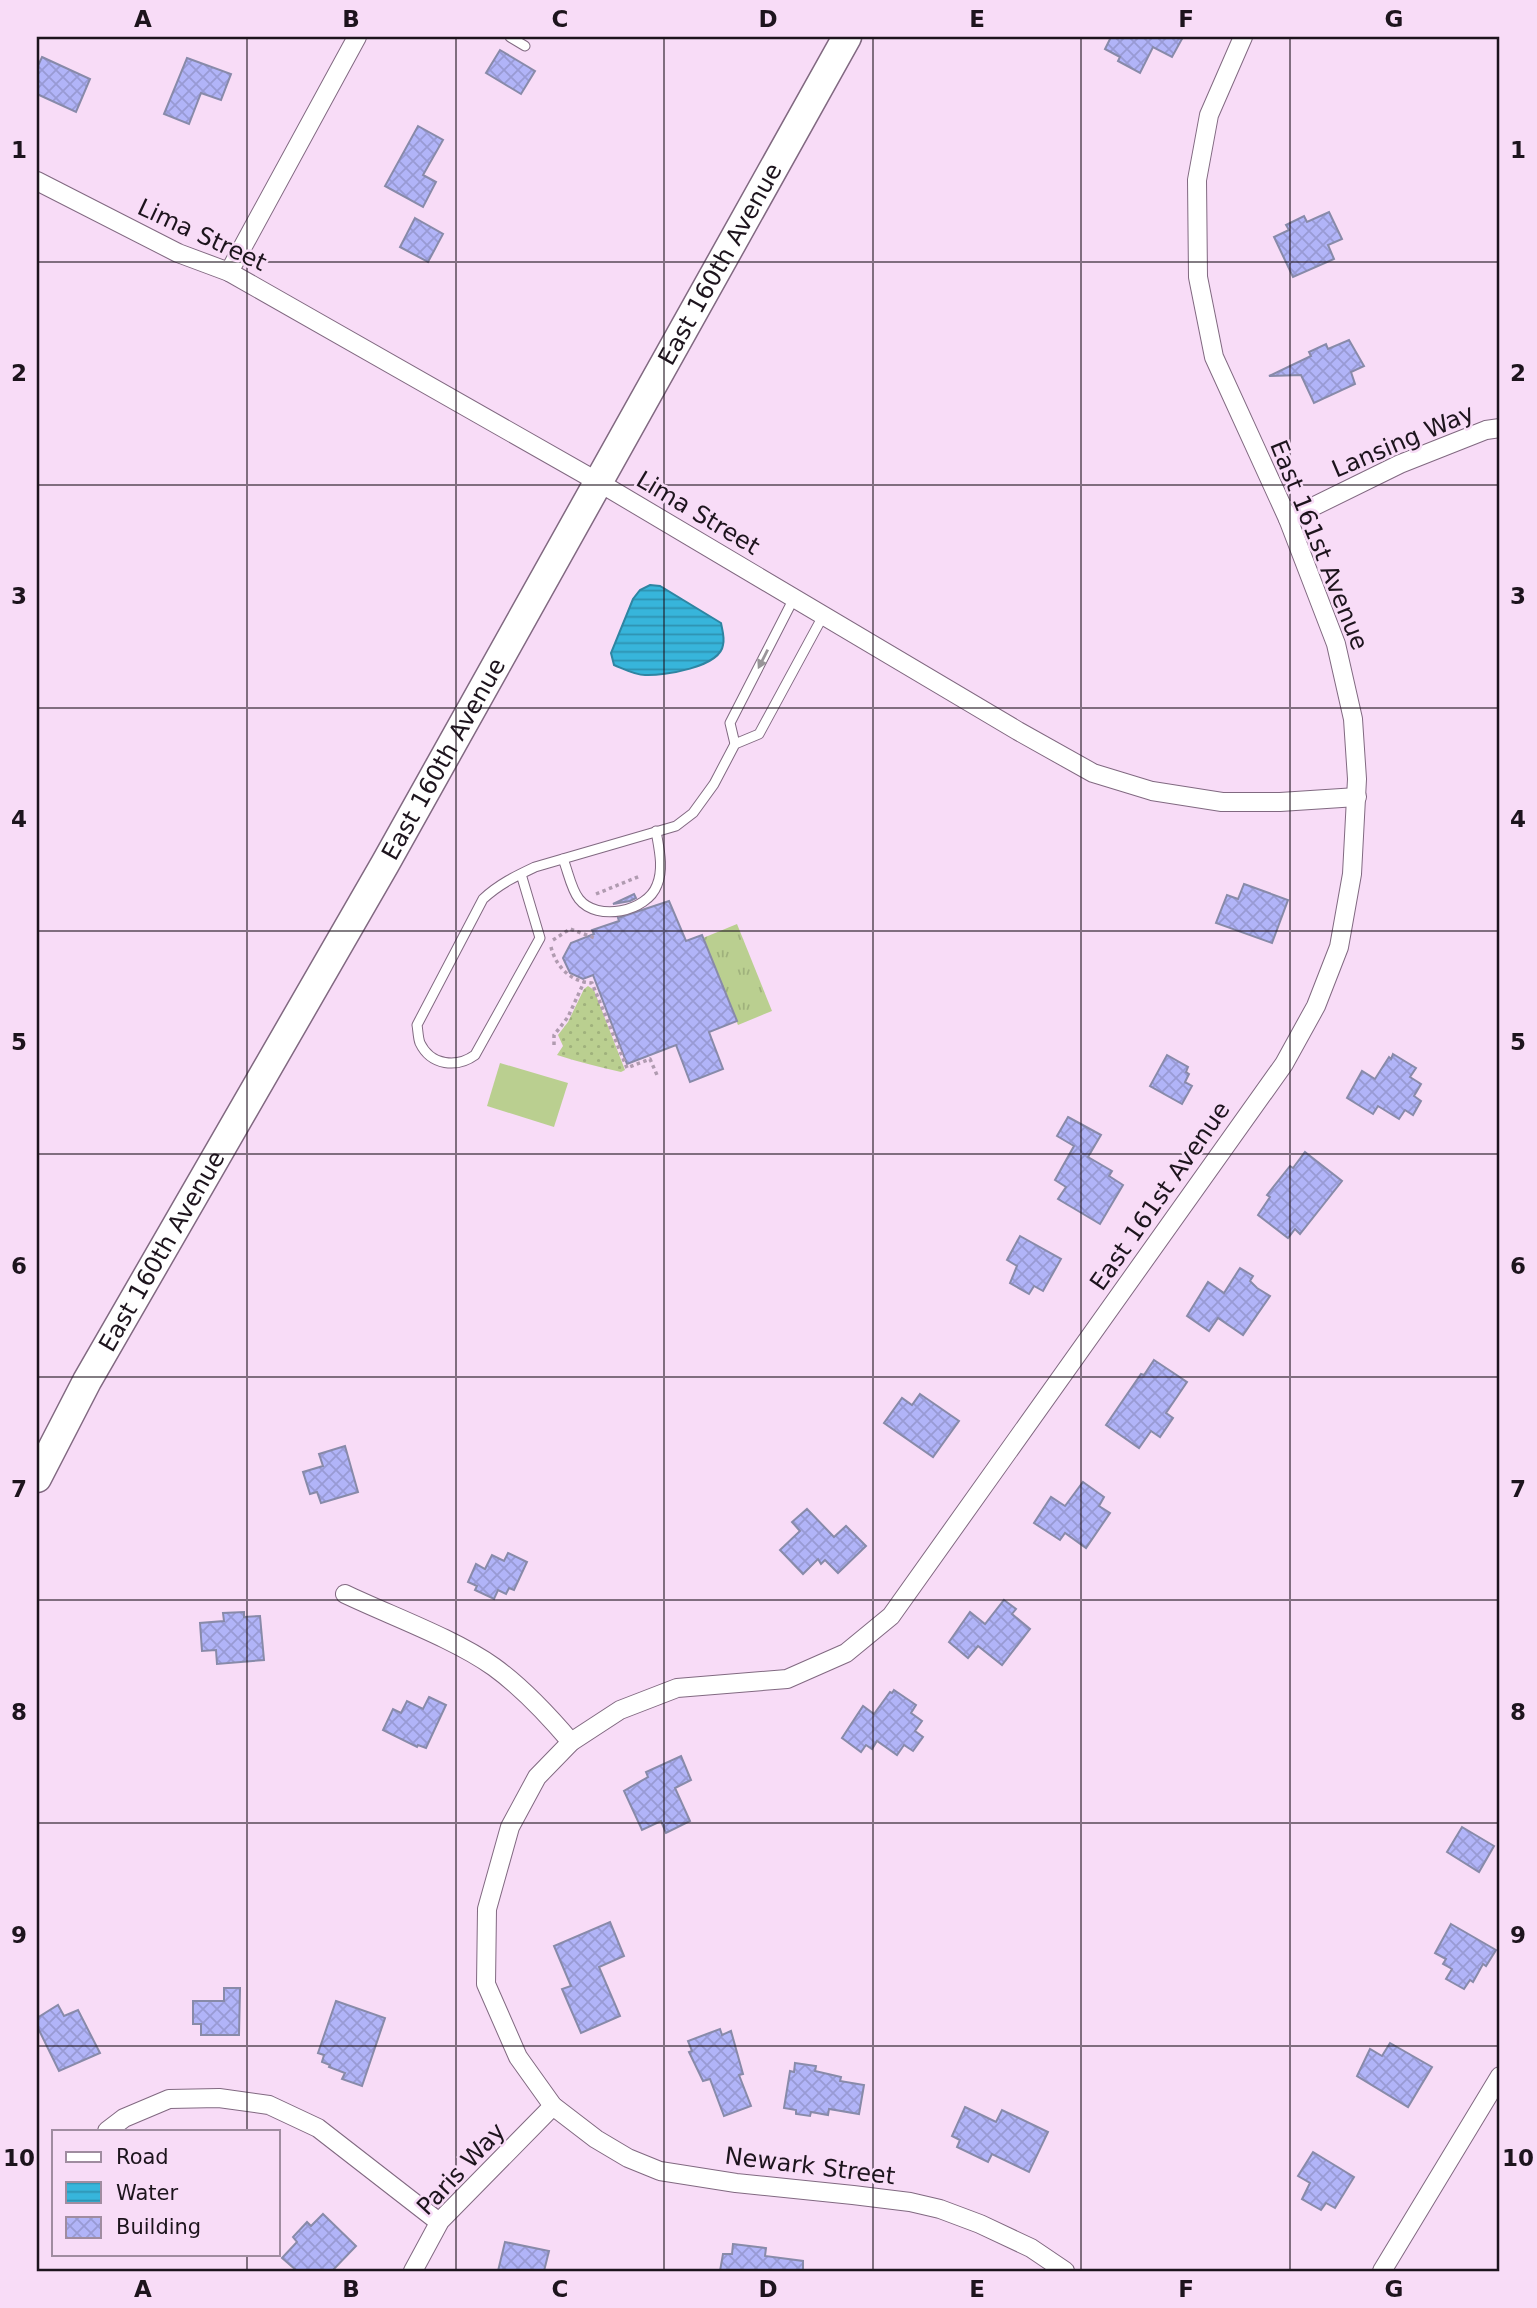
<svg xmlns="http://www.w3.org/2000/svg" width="1537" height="2308" font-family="'DejaVu Sans',sans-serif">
<defs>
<pattern id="grass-dots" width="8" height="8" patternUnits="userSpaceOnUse" patternTransform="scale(1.75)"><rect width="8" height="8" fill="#bacf90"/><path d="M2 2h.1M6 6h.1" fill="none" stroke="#9fb17c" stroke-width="1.8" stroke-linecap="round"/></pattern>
<pattern id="park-tufts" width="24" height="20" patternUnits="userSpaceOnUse" patternTransform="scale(1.75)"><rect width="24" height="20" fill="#bacf90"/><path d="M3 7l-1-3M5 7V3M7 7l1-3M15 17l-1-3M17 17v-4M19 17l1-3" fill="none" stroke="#9fb17c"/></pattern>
<pattern id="water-rules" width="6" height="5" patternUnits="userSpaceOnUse" patternTransform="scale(1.75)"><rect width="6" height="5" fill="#37b5db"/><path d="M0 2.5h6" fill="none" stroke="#2e92b1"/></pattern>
<pattern id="building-cross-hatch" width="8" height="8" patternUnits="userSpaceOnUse" patternTransform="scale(1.75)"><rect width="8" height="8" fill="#b1b4f8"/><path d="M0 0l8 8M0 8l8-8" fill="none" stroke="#989ad4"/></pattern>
</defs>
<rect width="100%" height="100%" fill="#f8dcf7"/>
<path fill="url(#grass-dots)" d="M588 986 594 990 625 1070 621 1072C599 1067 579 1062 557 1055L563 1046 558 1035 568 1022 584 989Z"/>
<polygon fill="url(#park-tufts)" points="737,924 772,1011 738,1025 703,938"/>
<polygon fill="#bacf90" points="500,1063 568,1083 554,1127 487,1106"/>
<path fill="url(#water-rules)" stroke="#2f85a2" stroke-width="2" d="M650 585 660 586 721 623C722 629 725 638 723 645 720 667 664 676 645 675 635 675 624 669 614 665L611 653 633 599 640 590Z"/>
<g fill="url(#building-cross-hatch)" stroke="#888aa9" stroke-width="2">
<polygon points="1111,37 1183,37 1172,57 1153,47 1140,73 1118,61 1120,57 1105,49"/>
<polygon points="500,50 535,71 521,94 486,73"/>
<polygon points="42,57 90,79 76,112 37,94 37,68"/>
<polygon points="187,58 231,74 221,100 201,93 189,124 164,114"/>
<polygon points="418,126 443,140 423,175 436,182 423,207 385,186"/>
<polygon points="1329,212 1342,239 1328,245 1334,259 1293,277 1274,237 1289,230 1286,225 1304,216 1307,222"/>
<polygon points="415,218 443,234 428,262 400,247"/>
<polygon points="1349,340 1364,366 1351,372 1355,384 1314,403 1301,375 1269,376 1311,356 1309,352 1326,344 1328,349"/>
<polygon points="1244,884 1288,900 1272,943 1216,923 1227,895 1238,899"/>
<polygon points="634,894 636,898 630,901 613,904"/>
<polygon points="669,901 686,941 702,935 737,1021 709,1032 723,1069 690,1082 676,1045 627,1064 593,975 583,979 570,973 563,958 571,943 594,934 592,930 619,921 618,918"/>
<polygon points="1393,1054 1416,1068 1410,1077 1421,1084 1414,1096 1421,1101 1413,1115 1405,1110 1399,1119 1378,1106 1373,1114 1347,1098 1362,1071 1375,1079 1389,1057 1391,1059"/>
<polygon points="1167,1055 1188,1067 1186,1072 1189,1074 1185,1082 1192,1086 1182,1104 1150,1086"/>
<polygon points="1068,1117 1101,1135 1088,1157 1112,1171 1109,1176 1123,1185 1100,1224 1058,1199 1066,1187 1055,1180 1074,1146 1057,1136"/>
<polygon points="1305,1152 1342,1181 1300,1234 1295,1229 1288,1238 1258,1215 1270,1197 1267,1195 1290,1166 1293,1168"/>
<polygon points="1020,1236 1061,1259 1043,1291 1034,1286 1029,1294 1010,1283 1017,1266 1007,1260"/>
<polygon points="1240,1268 1253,1276 1250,1281 1257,1288 1270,1296 1243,1335 1218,1318 1209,1331 1187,1316 1208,1282 1224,1293"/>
<polygon points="1154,1360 1187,1382 1166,1413 1173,1418 1160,1437 1151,1431 1139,1448 1106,1425 1141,1374 1144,1375"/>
<polygon points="920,1394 959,1421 933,1457 884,1423 902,1398 912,1405"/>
<polygon points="345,1446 358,1492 321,1503 317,1492 310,1494 303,1472 323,1466 319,1454"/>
<polygon points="1083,1482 1104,1497 1099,1506 1110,1513 1086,1548 1065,1533 1060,1540 1034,1523 1051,1497 1065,1506"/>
<polygon points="807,1509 834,1537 846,1526 866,1546 838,1573 825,1560 821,1564 818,1559 803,1574 780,1550 800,1531 792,1522"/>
<polygon points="508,1553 527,1562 514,1590 509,1588 506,1594 498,1590 494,1599 475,1590 477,1586 468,1582 476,1564 485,1569 492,1555 504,1561"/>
<polygon points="1004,1600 1016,1609 1012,1614 1030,1629 1002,1665 978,1646 968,1658 949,1642 970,1612 985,1624"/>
<polygon points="244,1612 244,1617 260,1616 264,1660 217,1664 216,1650 202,1651 200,1623 224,1621 223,1613"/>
<polygon points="894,1690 916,1705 911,1713 922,1721 915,1731 923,1737 913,1751 904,1745 897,1755 877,1741 872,1749 866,1745 861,1752 842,1738 863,1706 874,1714 890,1692 892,1693"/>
<polygon points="429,1697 446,1705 426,1748 418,1745 417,1747 383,1730 393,1709 401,1713 407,1701 423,1709"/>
<polygon points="681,1756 691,1780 675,1788 690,1821 666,1833 661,1821 642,1830 624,1791 648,1777 646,1772"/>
<polygon points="1462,1827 1494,1846 1479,1872 1447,1852"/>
<polygon points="610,1922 624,1956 599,1967 620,2016 581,2033 562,1989 571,1986 554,1946"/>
<polygon points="1451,1924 1496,1950 1486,1966 1483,1964 1473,1982 1470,1980 1464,1989 1446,1979 1452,1969 1443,1964 1446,1959 1435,1953"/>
<polygon points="224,1988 240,1988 239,2035 201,2035 201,2024 193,2024 193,2001 224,2001"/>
<polygon points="336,2001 385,2018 362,2086 342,2079 345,2073 329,2067 330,2065 322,2062 324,2055 318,2053"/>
<polygon points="58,2005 64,2016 78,2010 100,2053 59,2071 37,2026 37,2018"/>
<polygon points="720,2029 722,2035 731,2031 743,2074 739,2075 751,2106 724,2116 710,2079 703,2081 689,2052 692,2051 688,2041"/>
<polygon points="1390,2043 1432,2067 1408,2107 1357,2076 1370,2049 1382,2056"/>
<polygon points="795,2063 816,2066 815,2071 841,2077 840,2081 864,2085 859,2114 829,2109 828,2115 811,2112 810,2116 796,2114 796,2110 784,2108 790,2071 794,2072"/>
<polygon points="965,2107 996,2122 1002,2110 1048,2132 1029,2172 992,2154 988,2162 957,2147 960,2140 952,2136"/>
<polygon points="1313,2152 1354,2177 1335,2208 1326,2203 1321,2210 1302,2199 1310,2183 1298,2176"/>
<polygon points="323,2214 356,2246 332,2271 297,2271 282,2258 297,2242 293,2237 307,2222 311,2226"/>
<polygon points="505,2242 549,2251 544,2271 498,2271"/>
<polygon points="733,2244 766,2248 765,2256 803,2261 803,2271 720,2271 723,2254 732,2254"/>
</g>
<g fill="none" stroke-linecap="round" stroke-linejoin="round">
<g stroke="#816981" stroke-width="11">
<g id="service">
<polyline points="510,37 525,46"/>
<polyline points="735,744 730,723 794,598"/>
<path d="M563 859C568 871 571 889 579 899 597 922 647 912 657 885 664 868 659 849 656 831"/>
<path d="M521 874 540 938 475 1055C457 1068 431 1066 420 1043 418 1038 418 1030 417 1025L483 899C499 884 516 876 535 867L676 826 693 813 714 784 735 744 759 734 823 616"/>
</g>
</g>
<g stroke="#816981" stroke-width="20">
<g id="minor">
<polyline points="37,181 178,253 229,272 600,483 1018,731 1093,773 1152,791 1222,802 1280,802 1357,797"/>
<polyline points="229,272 357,37"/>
<polyline points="1288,519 1400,464 1486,430 1500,428"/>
<path d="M345 1594C391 1616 453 1638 494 1667 523 1688 548 1715 571 1742"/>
<polyline points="107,2131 124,2118 169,2099 219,2098 269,2105 318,2128 439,2222"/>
<polyline points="413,2271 440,2221 553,2106"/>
<polyline points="1065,2271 1031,2248 980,2224 940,2209 910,2202 853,2195 736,2183 660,2171 628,2158 596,2139 553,2106 518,2057 486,1984 487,1909 510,1827 537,1777 571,1742 620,1710 677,1688 787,1679 846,1653 891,1616 1284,1064 1316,1006 1339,947 1352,874 1357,779 1353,719 1336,644 1288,519 1214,357 1198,277 1197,180 1209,115 1243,37"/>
<polyline points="1382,2271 1500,2076"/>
</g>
</g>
<g stroke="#816981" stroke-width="31">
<g id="primary">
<path id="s1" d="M37 1478 87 1381 385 864 847 37"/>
</g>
</g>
<g stroke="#b09bb0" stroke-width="3.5" stroke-dasharray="3.5 3.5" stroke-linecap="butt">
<polyline points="596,894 640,876"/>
<polyline points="553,940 570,929 595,938"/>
<path d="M551 947C556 967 571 982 592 983L627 1068 650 1059 657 1075"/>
<polyline points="554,1045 554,1035 568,1017 584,982"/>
</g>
<use href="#service" stroke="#fff" stroke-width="9"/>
<use href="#minor" stroke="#fff" stroke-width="18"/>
<use href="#primary" stroke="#fff" stroke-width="28"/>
</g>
<defs><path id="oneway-solid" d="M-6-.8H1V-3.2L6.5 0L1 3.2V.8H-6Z" transform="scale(1.75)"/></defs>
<use fill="#999599" href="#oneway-solid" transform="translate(763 659) rotate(117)"/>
<path fill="none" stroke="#1d141d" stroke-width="2" stroke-opacity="0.55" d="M247 37V2131M456 37V2271M664 37V2271M873 37V2271M1081 37V2271M1290 37V2271M37 262H1500M37 485H1500M37 708H1500M37 931H1500M37 1154H1500M37 1377H1500M37 1600H1500M37 1823H1500M37 2046H1500M247 2254V2271"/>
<g text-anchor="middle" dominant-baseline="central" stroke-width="5" stroke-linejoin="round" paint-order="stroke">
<g font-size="24" fill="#1d141d" stroke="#f8dcf7">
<text transform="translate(202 235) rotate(25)">Lima Street</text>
<text stroke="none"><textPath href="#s1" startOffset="1393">East 160th Avenue</textPath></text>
<text transform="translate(1403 441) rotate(-23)">Lansing Way</text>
<text transform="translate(698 513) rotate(31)">Lima Street</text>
<text transform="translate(1319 545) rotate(68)">East 161st Avenue</text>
<text stroke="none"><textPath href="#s1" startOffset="826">East 160th Avenue</textPath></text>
<text transform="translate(1160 1196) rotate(-55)">East 161st Avenue</text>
<text stroke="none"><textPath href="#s1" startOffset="259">East 160th Avenue</textPath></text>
<text transform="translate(810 2166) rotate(7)">Newark Street</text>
<text transform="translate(461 2169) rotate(-47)">Paris Way</text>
</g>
</g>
<rect width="1537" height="2308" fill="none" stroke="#f8dcf7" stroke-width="77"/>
<rect x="52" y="2130" width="228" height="126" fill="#f8dcf7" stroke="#a08ca0" stroke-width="2"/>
<rect x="66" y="2152" width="35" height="10" fill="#ffffff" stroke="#a08ca0" stroke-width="2"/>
<text x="116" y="2164" font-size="21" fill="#1d141d">Road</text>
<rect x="66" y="2182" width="35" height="21" fill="url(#water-rules)" stroke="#a08ca0" stroke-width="2"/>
<text x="116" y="2200" font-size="21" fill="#1d141d">Water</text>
<rect x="66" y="2217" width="35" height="21" fill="url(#building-cross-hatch)" stroke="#a08ca0" stroke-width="2"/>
<text x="116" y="2234" font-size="21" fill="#1d141d">Building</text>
<rect x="38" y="38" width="1460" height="2232" fill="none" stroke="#1d141d" stroke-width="2.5"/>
<g font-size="23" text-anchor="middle" font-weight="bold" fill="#1d141d">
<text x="143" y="27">A</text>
<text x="351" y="27">B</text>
<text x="560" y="27">C</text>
<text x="768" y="27">D</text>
<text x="977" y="27">E</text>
<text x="1186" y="27">F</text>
<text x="1394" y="27">G</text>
<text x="19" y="158">1</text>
<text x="1518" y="158">1</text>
<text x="19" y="381">2</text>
<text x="1518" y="381">2</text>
<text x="19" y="604">3</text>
<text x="1518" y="604">3</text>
<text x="19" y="827">4</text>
<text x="1518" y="827">4</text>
<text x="19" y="1050">5</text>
<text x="1518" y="1050">5</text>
<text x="19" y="1274">6</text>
<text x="1518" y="1274">6</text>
<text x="19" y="1497">7</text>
<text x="1518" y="1497">7</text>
<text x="19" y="1720">8</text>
<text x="1518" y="1720">8</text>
<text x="19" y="1943">9</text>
<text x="1518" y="1943">9</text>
<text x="19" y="2166">10</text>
<text x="1518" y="2166">10</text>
<text x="143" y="2297">A</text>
<text x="351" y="2297">B</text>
<text x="560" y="2297">C</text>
<text x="768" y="2297">D</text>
<text x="977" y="2297">E</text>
<text x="1186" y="2297">F</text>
<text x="1394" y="2297">G</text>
</g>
</svg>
